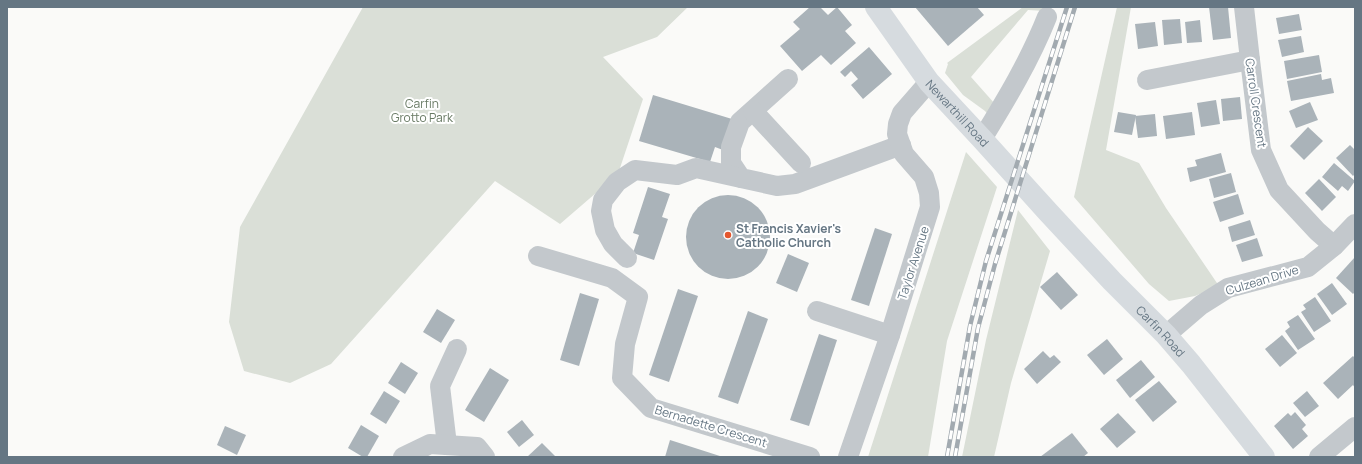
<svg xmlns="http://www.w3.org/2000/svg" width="1362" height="464" font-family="Manrope,sans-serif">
<rect width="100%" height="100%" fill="#fafaf8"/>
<g fill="#dadfd7">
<polygon points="363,7 688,7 657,37 603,57 643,99 618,174 560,224 495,181 331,364 290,383 244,371 229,322 240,227"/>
<polygon points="1023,7 1047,7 1045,11 1028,10 971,77 995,104 992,119 985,111 963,95 945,73 948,64 947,63"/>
<polygon points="1117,7 1131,7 1106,150 1139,163 1166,208 1219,286 1195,296 1169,301 1149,284 1074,197"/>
<polygon points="966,152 997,187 947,341 928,457 868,457"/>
<polygon points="1018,210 1050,251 1011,383 994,457 962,457 986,340"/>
</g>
<g fill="#aab3b9">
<polygon points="810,7 820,7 828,15 837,7 852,25 845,31 856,43 831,65 821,55 802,71 780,46 800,29 793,22"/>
<polygon points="915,7 977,7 984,15 948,46"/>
<polygon points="1209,7 1228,7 1231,38 1213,40"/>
<polygon points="1299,14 1302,30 1279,34 1276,18"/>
<polygon points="1180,19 1182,43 1164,45 1162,20"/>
<polygon points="1200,20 1202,42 1187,43 1185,22"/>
<polygon points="1155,22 1158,46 1138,49 1135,24"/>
<polygon points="1301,36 1304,52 1282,57 1278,40"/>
<polygon points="869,47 892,74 863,99 851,85 858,79 851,71 845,77 840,72"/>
<polygon points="1319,55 1322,72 1287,79 1284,61"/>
<polygon points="1321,74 1322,80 1331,78 1334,93 1291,101 1287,81"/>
<polygon points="653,95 732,119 723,150 715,147 710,162 639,141"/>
<polygon points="1240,97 1242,119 1223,121 1221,99"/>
<polygon points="1216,100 1220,124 1201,127 1197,103"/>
<polygon points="1310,102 1318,120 1296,128 1289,111"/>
<polygon points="1118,112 1136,115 1132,135 1114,132"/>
<polygon points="1192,112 1195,135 1166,139 1163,116"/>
<polygon points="1155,114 1157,136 1138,138 1135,116"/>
<polygon points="1308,127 1323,141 1304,160 1290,146"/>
<polygon points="1350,145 1355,150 1355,174 1353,176 1336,158"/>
<polygon points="1221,153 1226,172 1190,182 1187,168 1197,166 1195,160"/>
<polygon points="1334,163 1355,181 1348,191 1342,186 1338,191 1322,177"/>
<polygon points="1231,173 1236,192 1214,198 1209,179"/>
<polygon points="1319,179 1336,197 1322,211 1305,193"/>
<polygon points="648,187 670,194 662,217 668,219 654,260 633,253 639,235 633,233"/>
<polygon points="1238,194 1244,214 1220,222 1213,202"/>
<circle cx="728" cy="237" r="42"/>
<polygon points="1250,220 1255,235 1232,242 1228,227"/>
<polygon points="875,228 892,234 869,306 851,300"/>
<polygon points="1257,238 1263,256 1242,262 1236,245"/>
<polygon points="788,254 809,263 797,292 776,283"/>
<polygon points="1355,257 1355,292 1353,294 1336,278"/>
<polygon points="1057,272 1078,295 1061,310 1040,287"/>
<polygon points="1332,283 1347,304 1332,315 1317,294"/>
<polygon points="678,289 698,296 669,382 649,375"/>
<polygon points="580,293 599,299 579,366 560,360"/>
<polygon points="1315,297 1331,321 1314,332 1301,312 1306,309 1303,305"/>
<polygon points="437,309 455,320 441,343 423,332"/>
<polygon points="748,311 768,319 738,404 718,397"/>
<polygon points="1298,315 1315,339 1298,350 1285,331 1290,327 1287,322"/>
<polygon points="819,334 837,340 809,426 790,420"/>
<polygon points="1282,335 1297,353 1280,367 1265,349"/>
<polygon points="1107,339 1123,359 1104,375 1087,355"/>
<polygon points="1043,351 1050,358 1054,355 1061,362 1037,384 1024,369"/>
<polygon points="1353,356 1355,358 1355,388 1353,385 1338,399 1323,383"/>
<polygon points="1141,360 1155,377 1130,398 1116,380"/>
<polygon points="401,362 418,373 405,394 388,383"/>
<polygon points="490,368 509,380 484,422 465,410"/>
<polygon points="1159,381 1177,402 1153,422 1135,400"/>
<polygon points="384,391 400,401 386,424 370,414"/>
<polygon points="1307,391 1319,406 1305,417 1293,403"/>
<polygon points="1295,412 1306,425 1302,429 1308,436 1293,449 1274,426 1288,413 1291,416"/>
<polygon points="1118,413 1136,432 1117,448 1100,429"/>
<polygon points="522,420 534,435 519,447 507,432"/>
<polygon points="361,425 379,436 367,457 363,457 348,448"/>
<polygon points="225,426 246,435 237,455 217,445"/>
<polygon points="1072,433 1088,453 1083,457 1040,457"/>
<polygon points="670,440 723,457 665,457"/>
<polygon points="542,443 556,457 527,457"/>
</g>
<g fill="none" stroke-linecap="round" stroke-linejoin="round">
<g stroke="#c3c8cc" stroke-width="20">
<polyline points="1244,7 1250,60 1261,150 1279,190 1317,231 1334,246"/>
<polyline points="788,79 740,122 731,147 731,163 741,178 777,186 795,184 901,145"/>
<polyline points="1147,80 1250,60"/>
<polyline points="753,111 801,163"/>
<path d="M982 139C1006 100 1030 60 1047 17"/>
<polyline points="538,256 612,278 638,297 625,344 622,378 651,408 810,457"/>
<polyline points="627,258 613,244 605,230 601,211 603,200 617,182 635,170 677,175 696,168 741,178"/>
<polyline points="817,311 890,335"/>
<polyline points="1166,335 1201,305 1228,288 1308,267 1334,246 1355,224"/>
<polyline points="447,445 440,386 457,349"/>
<polyline points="403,457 430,444 477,447 485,457"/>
<polyline points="848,457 890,335 930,207 929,193 924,177 904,154 897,134 898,124 902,113 929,82"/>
<polyline points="1319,457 1355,427"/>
</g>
<path stroke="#d6dbdf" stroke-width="22" id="s1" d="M876 7 929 82 982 139 1048 212 1112 281 1166 335 1191 364 1264 457"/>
<g stroke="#a2aab0" stroke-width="4.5">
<g id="rail">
<polyline points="947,457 970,326 986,261 1067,7"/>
<polyline points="955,457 978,328 995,264 1075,7"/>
</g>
</g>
<use href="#rail" stroke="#fff" stroke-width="3" stroke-dasharray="9" stroke-linecap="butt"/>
</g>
<circle fill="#e4572e" stroke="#fff" stroke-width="1.5" cx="728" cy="235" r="4"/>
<g text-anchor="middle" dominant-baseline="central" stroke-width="4" stroke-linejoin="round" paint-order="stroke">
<g font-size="12" fill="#687a64" stroke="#fff">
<text x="422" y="103">Carfin<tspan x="422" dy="14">Grotto Park</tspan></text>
</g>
<g font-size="12" fill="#657683" stroke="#fff">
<text transform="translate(1256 103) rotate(82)">Carroll Crescent</text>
<text stroke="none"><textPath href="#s1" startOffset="134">Newarthill Road</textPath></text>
<text transform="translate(913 263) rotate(-72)">Taylor Avenue</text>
<text transform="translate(1262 280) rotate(-17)">Culzean Drive</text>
<text stroke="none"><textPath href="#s1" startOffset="432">Carfin Road</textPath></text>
<text transform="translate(711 426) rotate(17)">Bernadette Crescent</text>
</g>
<g font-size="12" font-weight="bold" fill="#657683" stroke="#fff" text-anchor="start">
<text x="736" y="228">St Francis Xavier's<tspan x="736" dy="14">Catholic Church</tspan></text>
</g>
</g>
<rect width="1362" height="464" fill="none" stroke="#657683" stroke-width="16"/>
</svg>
